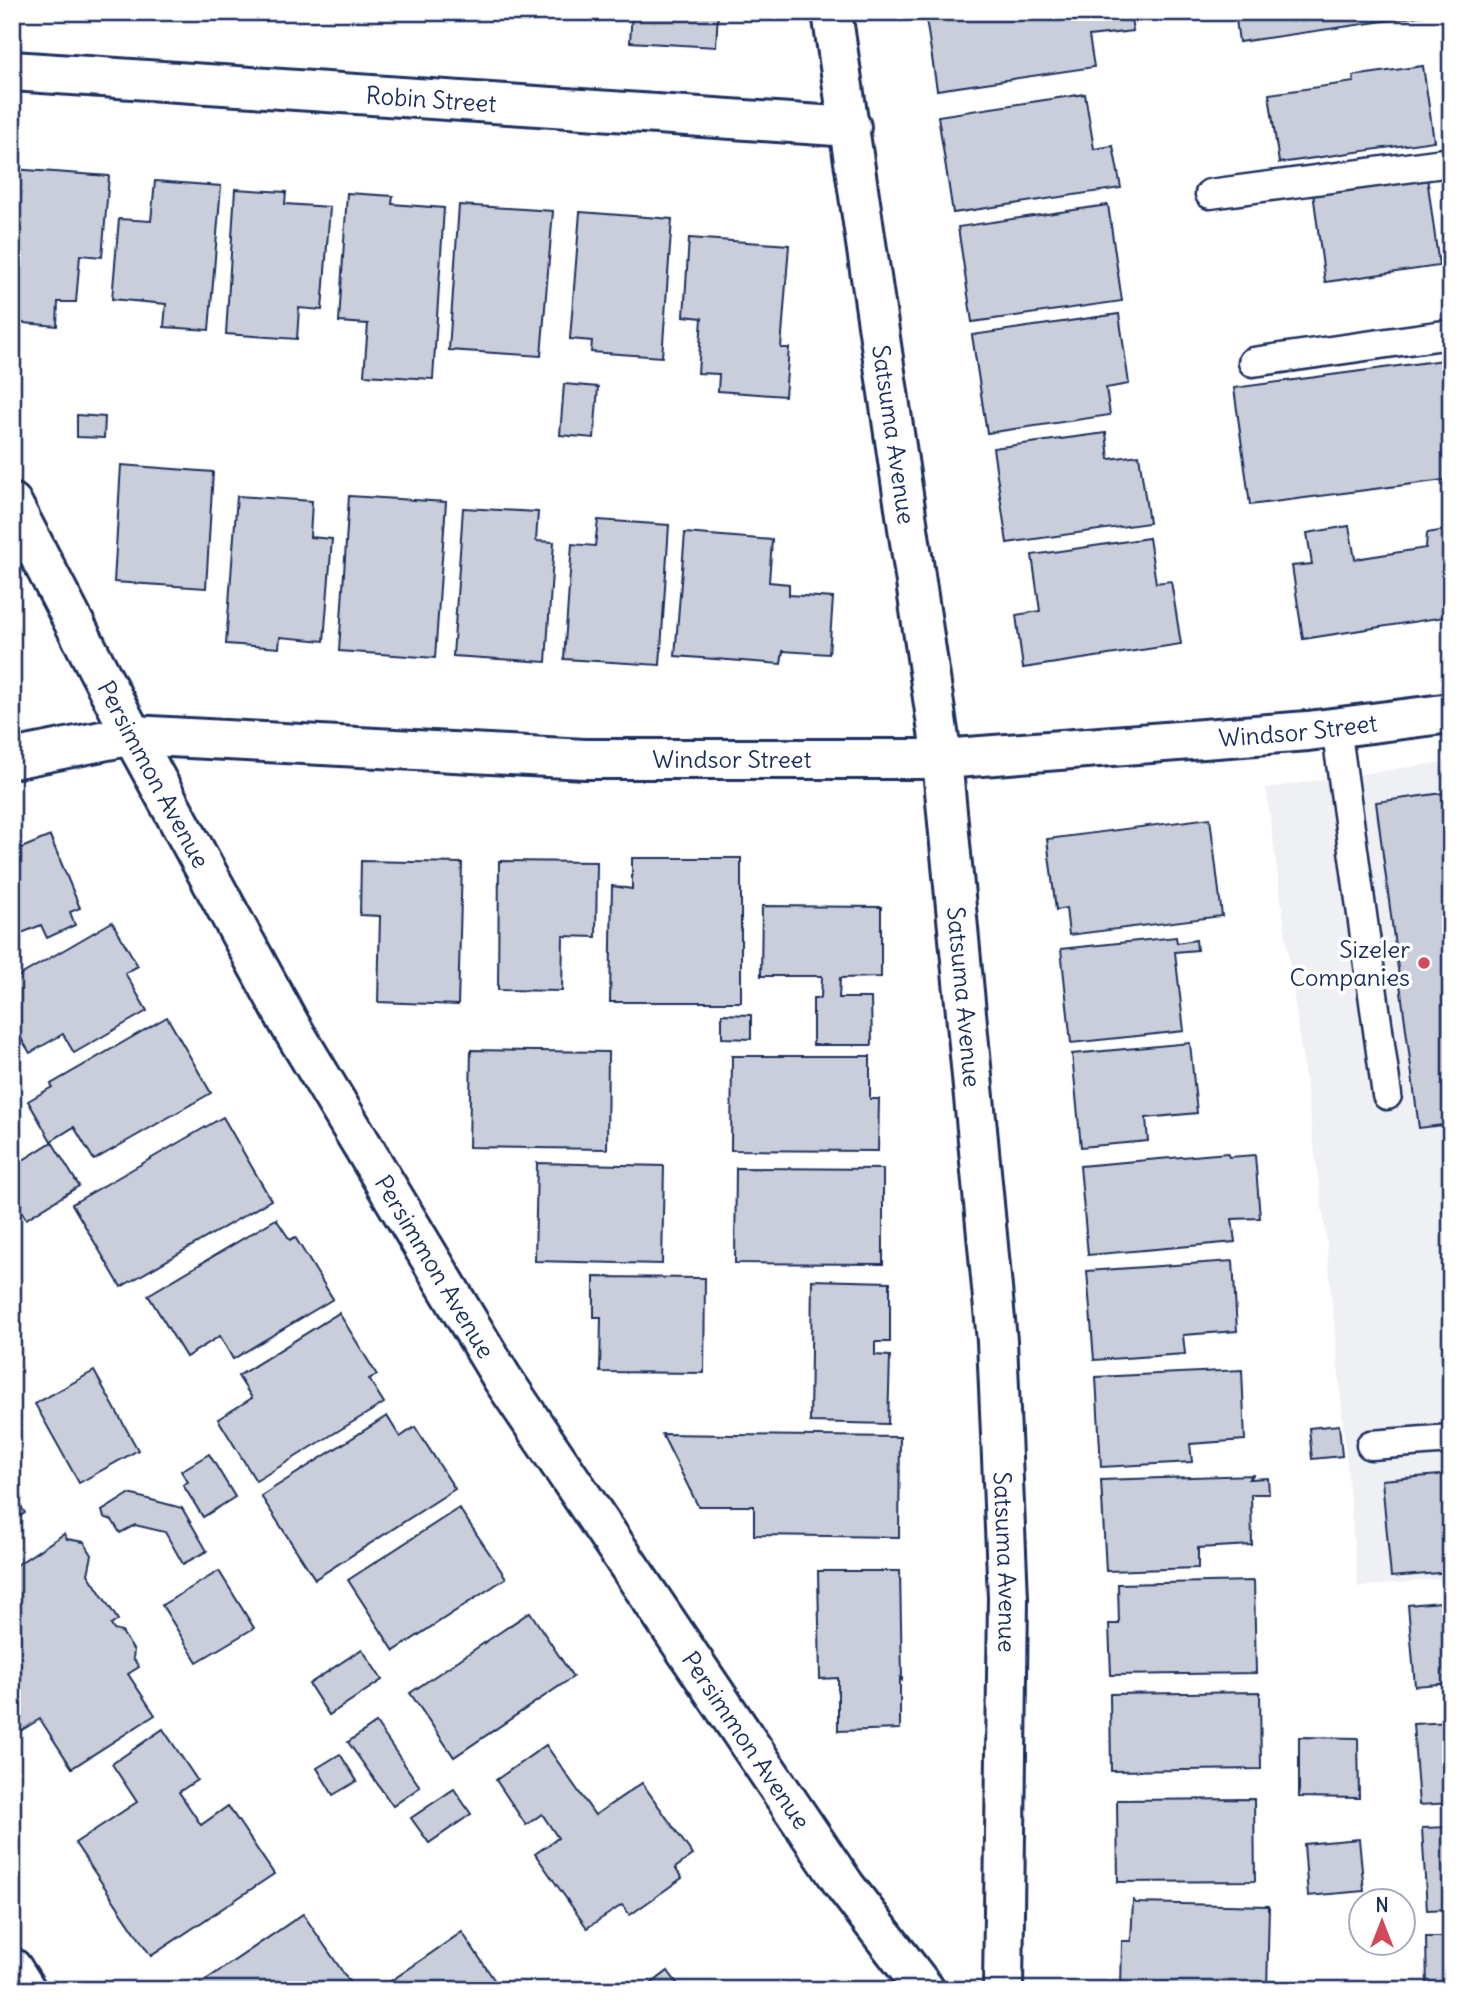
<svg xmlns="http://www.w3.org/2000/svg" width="1463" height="2002" font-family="Delius,sans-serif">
<rect width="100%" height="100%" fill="#fff"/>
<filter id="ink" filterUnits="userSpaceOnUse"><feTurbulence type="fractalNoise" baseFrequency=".0143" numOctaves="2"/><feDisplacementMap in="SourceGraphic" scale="14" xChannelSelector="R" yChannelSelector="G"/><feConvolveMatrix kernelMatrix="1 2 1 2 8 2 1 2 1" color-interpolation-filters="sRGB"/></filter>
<g filter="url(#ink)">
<polygon fill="#eff0f4" points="1451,761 1451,1578 1358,1587 1326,1236 1266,788"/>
<g fill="#caceda" stroke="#1b2f5e" stroke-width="2">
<polygon points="632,12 718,12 716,47 630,42"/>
<polygon points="925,12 1130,12 1133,31 1089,36 1094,67 937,90"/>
<polygon points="1235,12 1426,12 1426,15 1239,42"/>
<polygon points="1423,66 1434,141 1279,163 1269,94 1354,82 1353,76"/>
<polygon points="1085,94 1094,149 1113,146 1121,188 953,213 938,116"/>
<polygon points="12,169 109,176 102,257 80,255 76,302 58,302 57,326 12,322"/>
<polygon points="1426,170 1439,266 1325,282 1312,185"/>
<polygon points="155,181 221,186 209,330 164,327 166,304 112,299 119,219 151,221"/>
<polygon points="235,189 286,192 285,204 330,207 322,310 299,308 297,339 226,334"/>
<polygon points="347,193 393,196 392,204 444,208 433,379 364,375 368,324 339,322"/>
<polygon points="459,205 553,211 541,356 449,350"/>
<polygon points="1108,205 1122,301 972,322 958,227"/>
<polygon points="580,212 672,219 662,357 591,352 592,341 570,339"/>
<polygon points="689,238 789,245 781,348 789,348 785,396 718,391 719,374 698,373 702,318 684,316"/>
<polygon points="1119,314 1129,384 1106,388 1110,415 987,433 972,335"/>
<polygon points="1451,359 1451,479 1250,505 1234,388"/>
<polygon points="564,384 598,387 594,438 560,435"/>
<polygon points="77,415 105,417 104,438 77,437"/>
<polygon points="1106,433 1109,459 1139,455 1149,523 1007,543 993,448"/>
<polygon points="121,465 213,472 206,588 114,582"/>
<polygon points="237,496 312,501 310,537 332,539 324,641 280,637 279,648 226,644"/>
<polygon points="349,496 446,502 435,658 339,651"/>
<polygon points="463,508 538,512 536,541 554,542 546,662 453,656"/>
<polygon points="598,520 669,525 660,665 564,659 572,544 595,546"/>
<polygon points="1349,526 1355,559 1426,548 1427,533 1451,529 1451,616 1303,639 1292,566 1312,564 1307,533"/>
<polygon points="685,533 772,540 769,582 789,584 789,595 833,598 829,654 783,651 781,664 675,656"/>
<polygon points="1149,538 1156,583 1171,581 1181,644 1023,668 1016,615 1040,611 1032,555"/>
<polygon points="1451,792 1451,1124 1419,1128 1376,802"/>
<polygon points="1210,818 1222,916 1069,935 1066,908 1056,910 1047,839"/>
<polygon points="50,836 80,908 70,912 75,925 47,938 41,925 12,937 12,852"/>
<polygon points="632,858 741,858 741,1002 610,1002 612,886 632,889"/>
<polygon points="361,861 462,863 458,1005 378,1002 380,916 360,915"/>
<polygon points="499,861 597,862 596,937 563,936 562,991 498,990"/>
<polygon points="762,906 881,907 881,977 840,978 839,998 871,998 872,1045 813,1045 813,998 821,998 822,976 761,976"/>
<polygon points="112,922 138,966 125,973 147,1011 74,1053 63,1034 30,1053 12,1024 12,980"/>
<polygon points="1176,937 1177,943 1196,940 1197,950 1175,952 1184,1031 1071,1043 1061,949"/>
<polygon points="722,1014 751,1015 751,1039 722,1038"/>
<polygon points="167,1017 211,1093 94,1160 74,1127 51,1141 28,1101 52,1087 51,1084"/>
<polygon points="1190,1043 1197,1113 1146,1118 1148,1141 1081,1147 1072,1054"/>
<polygon points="471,1050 608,1052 607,1149 469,1147"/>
<polygon points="732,1056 870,1056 870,1099 879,1099 878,1151 731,1150"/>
<polygon points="223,1117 271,1200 121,1287 72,1204"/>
<polygon points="52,1142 79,1186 26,1219 12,1195 12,1167"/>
<polygon points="1227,1153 1229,1157 1255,1155 1260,1218 1232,1219 1235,1242 1088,1255 1080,1166"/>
<polygon points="537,1163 664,1166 662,1264 535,1261"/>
<polygon points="736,1168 883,1169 883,1264 735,1263"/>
<polygon points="276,1219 290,1240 295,1237 333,1299 233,1359 220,1336 186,1357 148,1295"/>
<polygon points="1233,1261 1237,1331 1183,1335 1185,1354 1094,1360 1087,1271"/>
<polygon points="594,1277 705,1278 704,1373 600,1372 601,1317 594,1317"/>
<polygon points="812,1280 890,1282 890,1342 875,1342 875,1355 890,1356 888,1424 810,1422"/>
<polygon points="339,1313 377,1375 369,1379 384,1403 256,1481 218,1419 252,1398 238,1376"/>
<polygon points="1242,1370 1245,1440 1190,1444 1192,1462 1101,1467 1096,1377"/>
<polygon points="94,1371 138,1450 79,1483 35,1404"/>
<polygon points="387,1416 400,1437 415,1427 455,1489 315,1579 261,1496"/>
<polygon points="1339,1425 1342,1456 1312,1459 1309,1428"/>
<polygon points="662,1434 900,1437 899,1537 754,1535 754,1506 698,1506"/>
<polygon points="209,1454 235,1497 203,1517 183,1485 188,1482 181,1471"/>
<polygon points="1451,1474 1451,1572 1391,1577 1382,1480"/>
<polygon points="1253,1475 1249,1479 1268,1478 1269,1494 1251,1494 1252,1545 1198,1548 1198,1568 1106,1571 1101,1480"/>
<polygon points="12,1492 25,1513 12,1521"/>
<polygon points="129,1494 182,1508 207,1551 183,1564 165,1532 135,1525 120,1533 112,1520 104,1517 102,1511"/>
<polygon points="459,1508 506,1578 394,1651 348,1580"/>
<polygon points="64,1534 67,1539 84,1542 92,1555 88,1574 118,1620 111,1625 114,1630 122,1632 134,1651 133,1658 139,1667 128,1674 155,1715 72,1768 40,1719 12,1736 12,1568"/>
<polygon points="219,1571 254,1628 197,1662 162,1605"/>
<polygon points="818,1571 900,1571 902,1680 900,1678 900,1729 838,1731 838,1678 820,1679"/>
<polygon points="1254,1581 1256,1673 1111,1675 1109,1624 1119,1624 1118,1584"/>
<polygon points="1451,1601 1451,1683 1415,1686 1408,1605"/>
<polygon points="530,1612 573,1677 454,1757 410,1693"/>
<polygon points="362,1649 382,1680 329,1715 309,1684"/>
<polygon points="1260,1692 1261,1769 1111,1771 1110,1694"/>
<polygon points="1451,1722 1451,1803 1419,1805 1413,1724"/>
<polygon points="376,1723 420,1787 393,1806 348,1742"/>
<polygon points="163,1729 197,1780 179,1792 201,1825 228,1806 274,1874 151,1956 75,1843 137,1802 112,1764"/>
<polygon points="1299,1737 1358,1738 1359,1798 1299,1797"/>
<polygon points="546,1745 595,1815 642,1783 693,1855 675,1868 682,1878 630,1915 622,1905 587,1928 535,1854 558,1838 542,1814 526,1825 496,1780"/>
<polygon points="340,1754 357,1781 333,1795 317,1768"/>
<polygon points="454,1789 471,1814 429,1843 411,1818"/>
<polygon points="1254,1799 1255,1881 1118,1882 1117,1800"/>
<polygon points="1451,1827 1451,1909 1427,1910 1422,1828"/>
<polygon points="1359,1839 1364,1891 1308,1896 1304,1844"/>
<polygon points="1133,1900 1136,1903 1269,1906 1267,1990 1121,1990 1122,1941 1131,1941"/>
<polygon points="303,1914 355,1990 191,1990"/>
<polygon points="462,1932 501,1990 378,1990"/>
<polygon points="1426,1937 1451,1937 1451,1990 1427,1990"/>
<polygon points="668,1971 682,1990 643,1990"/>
</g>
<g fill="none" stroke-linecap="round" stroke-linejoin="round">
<g stroke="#1b2f5e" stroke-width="33">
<g id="lane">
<polyline points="1210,194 1451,162"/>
<polyline points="1253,362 1451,334"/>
<polyline points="1336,727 1387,1095"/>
<polyline points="1371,1445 1451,1439"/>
</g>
</g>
<g stroke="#1b2f5e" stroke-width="44">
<g id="street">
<path id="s1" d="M832 12 942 759 997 1341 1008 1598 1003 1990"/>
<path id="s2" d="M12 71 851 127"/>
<path id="s3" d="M12 503 132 735 290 1025 502 1378 845 1886 925 1990"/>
<path id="s4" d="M12 759 132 735 585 759H942L1308 731 1451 713"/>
<polyline points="12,1968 26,1990"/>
</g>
</g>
<use href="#lane" stroke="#fff" stroke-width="28"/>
<use href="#street" stroke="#fff" stroke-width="38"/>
</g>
</g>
<circle fill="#d1495b" stroke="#fff" stroke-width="2.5" cx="1424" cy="963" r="7"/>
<g text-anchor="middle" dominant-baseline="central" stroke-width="7" stroke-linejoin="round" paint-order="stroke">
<g font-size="24" fill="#1b2f5e" stroke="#fff">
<text stroke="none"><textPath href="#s2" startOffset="420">Robin Street</textPath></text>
<text stroke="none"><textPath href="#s1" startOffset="427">Satsuma Avenue</textPath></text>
<text stroke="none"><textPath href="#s4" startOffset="1290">Windsor Street</textPath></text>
<text stroke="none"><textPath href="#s4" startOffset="723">Windsor Street</textPath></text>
<text stroke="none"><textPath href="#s3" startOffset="306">Persimmon Avenue</textPath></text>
<text stroke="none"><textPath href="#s1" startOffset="994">Satsuma Avenue</textPath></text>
<text stroke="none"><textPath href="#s3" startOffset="873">Persimmon Avenue</textPath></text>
<text stroke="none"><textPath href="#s1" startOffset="1561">Satsuma Avenue</textPath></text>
<text stroke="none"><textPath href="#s3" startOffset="1440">Persimmon Avenue</textPath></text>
</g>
<g font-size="24" fill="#1b2f5e" stroke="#fff" text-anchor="end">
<text x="1410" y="949">Sizeler<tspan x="1410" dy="28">Companies</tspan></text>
</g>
</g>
<rect width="1463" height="2002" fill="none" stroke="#fff" stroke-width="42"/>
<rect x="21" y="21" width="1421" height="1960" fill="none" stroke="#1b2f5e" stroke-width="2.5" filter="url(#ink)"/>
<g transform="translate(1382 1922)"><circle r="33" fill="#ffffff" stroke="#a4acbf" stroke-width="2"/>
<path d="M0-5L12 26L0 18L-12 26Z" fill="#d1495b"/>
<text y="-10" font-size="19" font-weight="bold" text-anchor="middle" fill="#1b2f5e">N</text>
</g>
</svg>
